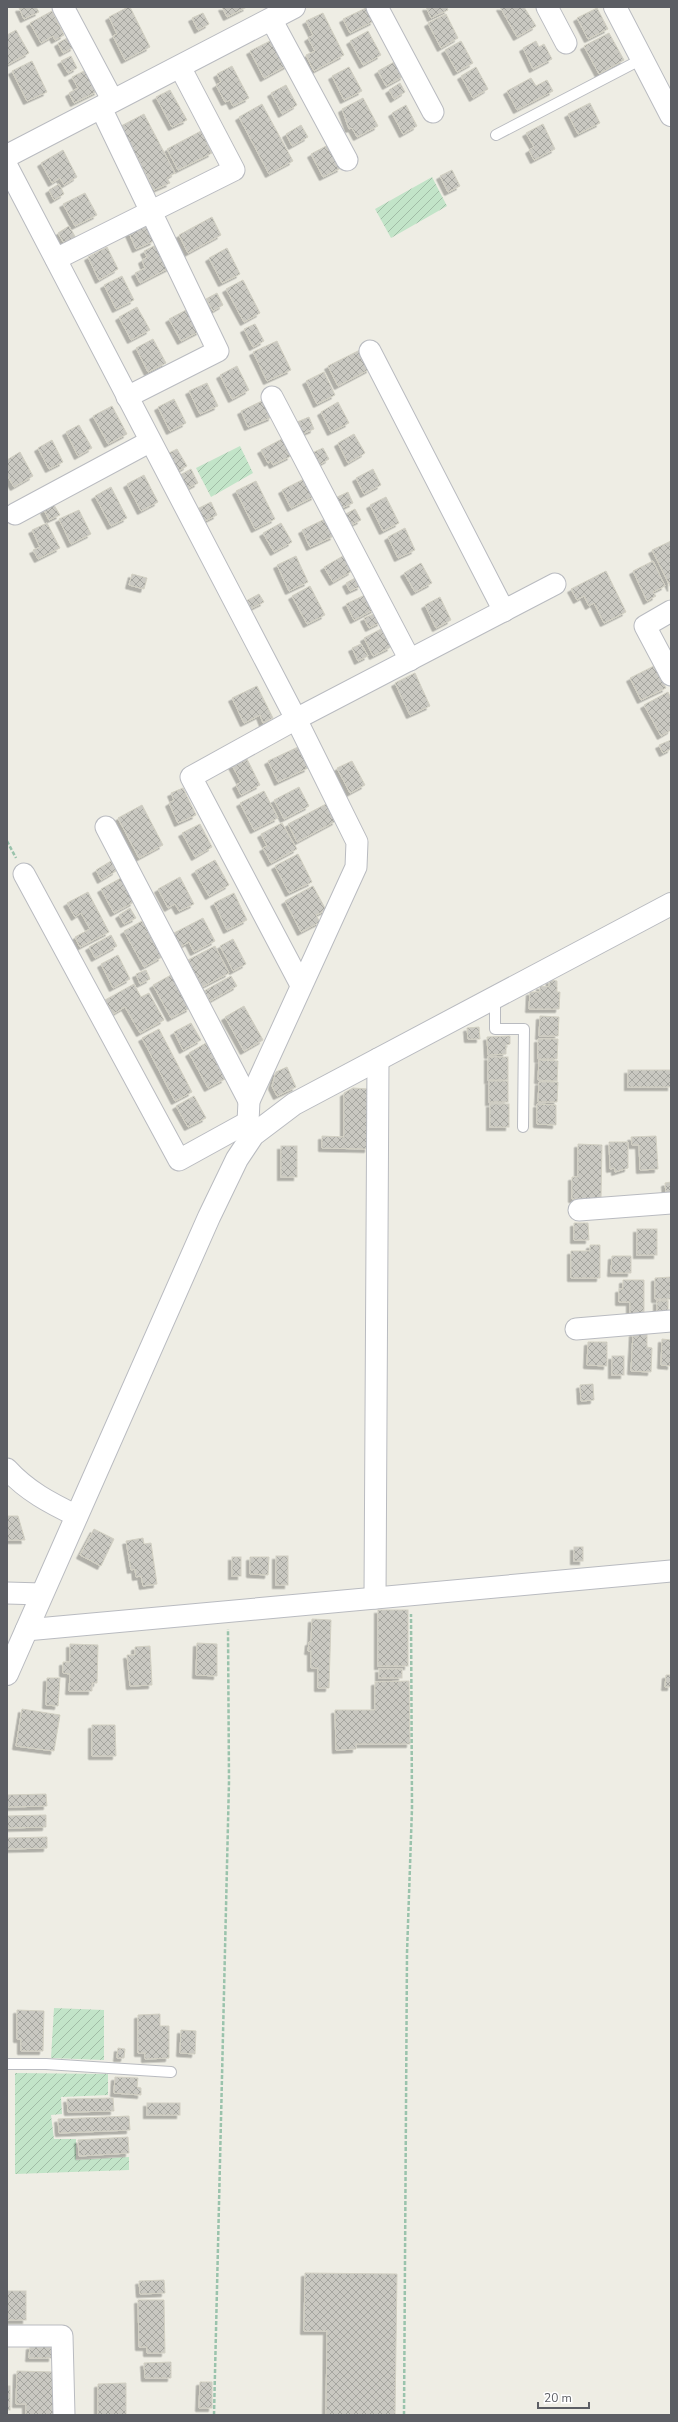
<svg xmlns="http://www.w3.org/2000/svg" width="678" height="2422" font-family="'Nunito Sans',sans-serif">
<defs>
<pattern id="garden-furrows" width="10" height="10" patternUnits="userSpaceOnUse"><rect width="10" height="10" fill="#c2e4c8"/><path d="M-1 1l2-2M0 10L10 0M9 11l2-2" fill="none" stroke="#a1bca6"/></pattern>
<pattern id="building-cross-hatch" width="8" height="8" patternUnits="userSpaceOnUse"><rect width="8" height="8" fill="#c9c8c1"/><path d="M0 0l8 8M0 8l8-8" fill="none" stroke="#a6a6a0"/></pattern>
<filter id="shadow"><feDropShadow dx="-3.5" dy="3.5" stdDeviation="0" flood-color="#0004"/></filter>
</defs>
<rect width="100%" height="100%" fill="#eeede4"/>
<g fill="url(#garden-furrows)">
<polygon points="432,177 447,206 391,238 375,209"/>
<polygon points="240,446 253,473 211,497 196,468"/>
<polygon points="54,2008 104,2010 104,2060 51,2058"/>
<polygon points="15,2073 108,2074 108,2095 61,2097 62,2114 51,2115 54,2139 76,2139 76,2160 129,2157 129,2170 15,2174"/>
</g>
<g fill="url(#building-cross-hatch)" stroke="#d2d0c3" filter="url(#shadow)">
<polygon points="36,7 39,12 24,19 19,8"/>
<polygon points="128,7 130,7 150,47 125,60 113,36 117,34 109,17"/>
<polygon points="222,7 247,7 227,17"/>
<polygon points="368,7 374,21 350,33 343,19"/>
<polygon points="426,7 447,7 448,10 431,18"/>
<polygon points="500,7 524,7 536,26 517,37"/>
<polygon points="597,8 608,29 588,39 577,18"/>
<polygon points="52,11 64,35 55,40 53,36 41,43 30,23"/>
<polygon points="203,13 209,24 198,30 192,18"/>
<polygon points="323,13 344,55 314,71 306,55 315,51 308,38 313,35 306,21"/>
<polygon points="446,14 458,38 441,48 428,23"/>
<polygon points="16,30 29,53 7,65 7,35"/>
<polygon points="368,31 381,55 363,65 350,41"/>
<polygon points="609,33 624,60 599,74 584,46"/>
<polygon points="69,37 74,47 63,53 58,43"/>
<polygon points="274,39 288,65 264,78 250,51"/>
<polygon points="461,41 473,63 457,72 445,50"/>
<polygon points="536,41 539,47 544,44 552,59 533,69 523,48"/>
<polygon points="71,56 77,68 68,73 61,61"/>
<polygon points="32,61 47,92 27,101 12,71"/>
<polygon points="396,61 404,76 386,86 378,71"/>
<polygon points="232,66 249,98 233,106 230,100 225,102 216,85 221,82 217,74"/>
<polygon points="349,67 362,91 344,100 332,76"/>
<polygon points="476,67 488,89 473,98 461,76"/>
<polygon points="86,70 98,91 74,103 69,93 78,88 72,77"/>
<polygon points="531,78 536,86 547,80 553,91 517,110 507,91"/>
<polygon points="400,83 405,92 394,99 389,90"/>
<polygon points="286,85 297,105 282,114 271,93"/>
<polygon points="170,90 187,120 172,127 156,97"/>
<polygon points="363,98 378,126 357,137 352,128 349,129 342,109"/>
<polygon points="590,103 600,123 578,134 568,114"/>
<polygon points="262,104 293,161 269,174 239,117"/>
<polygon points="406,105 417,126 403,134 392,113"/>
<polygon points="144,114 175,173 167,178 170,183 154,190 121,126"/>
<polygon points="543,124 555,149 534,160 529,150 534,147 526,133"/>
<polygon points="301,125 308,137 292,146 286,134"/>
<polygon points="201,131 212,153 178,170 167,149"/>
<polygon points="328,145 341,168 323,177 311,154"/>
<polygon points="63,150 77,177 64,185 60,178 52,183 41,163"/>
<polygon points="452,170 460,186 448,192 440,176"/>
<polygon points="59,184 64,194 54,200 49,190"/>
<polygon points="85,193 97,215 75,226 63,204"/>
<polygon points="212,217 221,235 188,253 179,235"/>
<polygon points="147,224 154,241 136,249 129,233"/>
<polygon points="69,226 76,238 65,245 58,233"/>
<polygon points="158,244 171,267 140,283 135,273 145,268 142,260 147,257 144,251"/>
<polygon points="107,247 118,269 99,280 88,257"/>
<polygon points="227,248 240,274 222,283 209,258"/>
<polygon points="122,276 134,300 116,309 104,285"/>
<polygon points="243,280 260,313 244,322 226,289"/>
<polygon points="217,293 223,305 213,311 206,299"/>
<polygon points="137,307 150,330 131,340 119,317"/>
<polygon points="188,309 200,331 181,341 169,319"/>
<polygon points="255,324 264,341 253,347 244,329"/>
<polygon points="153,339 166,363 148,372 136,348"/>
<polygon points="277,341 291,370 267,381 253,352"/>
<polygon points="360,350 370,369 338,386 328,366"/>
<polygon points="237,366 249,390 232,399 220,375"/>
<polygon points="324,372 335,395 317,404 306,381"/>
<polygon points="207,383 218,406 200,414 189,391"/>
<polygon points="174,399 186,423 170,431 158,407"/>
<polygon points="264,400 272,417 248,427 241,411"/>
<polygon points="338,402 349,423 331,432 321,412"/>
<polygon points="112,406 127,434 108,444 93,416"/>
<polygon points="309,417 314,429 302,434 297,422"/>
<polygon points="79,425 92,448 78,456 66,432"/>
<polygon points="354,434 365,453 348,463 338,443"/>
<polygon points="282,439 291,456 273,465 271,461 268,463 261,450"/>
<polygon points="52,440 63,462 49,469 38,448"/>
<polygon points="323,448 329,459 319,465 312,453"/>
<polygon points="177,449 187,466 175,473 165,455"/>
<polygon points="20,452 33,476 14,487 7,475 7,460"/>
<polygon points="191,469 198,483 185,490 178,476"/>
<polygon points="373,469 381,485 364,494 356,478"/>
<polygon points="144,475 158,502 141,511 127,484"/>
<polygon points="306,478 315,496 291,508 282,490"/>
<polygon points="256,481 275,519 255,529 236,491"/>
<polygon points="111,487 127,518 111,526 95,496"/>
<polygon points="348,492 353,503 340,509 335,498"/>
<polygon points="386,497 399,523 383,531 370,505"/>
<polygon points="211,502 217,515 201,523 195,510"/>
<polygon points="54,505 60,515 49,520 44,510"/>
<polygon points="355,509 361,520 349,526 344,515"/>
<polygon points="79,510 91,534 71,544 59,519"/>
<polygon points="325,519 334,536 310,547 302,530"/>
<polygon points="47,523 60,548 38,559 33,550 40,547 32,530"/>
<polygon points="281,523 292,542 274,552 263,533"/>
<polygon points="405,528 415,550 398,558 388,537"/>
<polygon points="671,541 671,588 652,550"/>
<polygon points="296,556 308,582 289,591 277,565"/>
<polygon points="343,556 352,571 333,582 324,567"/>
<polygon points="653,561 665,586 653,592 656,596 647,601 633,571"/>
<polygon points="421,563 432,583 415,592 404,573"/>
<polygon points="606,571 626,612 604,623 594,603 589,606 584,596 577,600 571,589"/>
<polygon points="132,574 147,578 144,589 129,585"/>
<polygon points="357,577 361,586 350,591 346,583"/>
<polygon points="310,586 325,615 307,624 292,596"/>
<polygon points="259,594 264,602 250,609 246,601"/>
<polygon points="367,594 375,609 354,620 346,604"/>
<polygon points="440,597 451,620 436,628 425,605"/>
<polygon points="376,613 381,622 369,628 364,618"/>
<polygon points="381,629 391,647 373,656 364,638"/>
<polygon points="361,644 368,656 358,661 352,648"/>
<polygon points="654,666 666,688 641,700 630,678"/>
<polygon points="415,673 430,706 410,715 395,683"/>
<polygon points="257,686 273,718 263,723 260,715 244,723 232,698"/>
<polygon points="668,692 671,698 671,730 661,736 644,705"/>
<polygon points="671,740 671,749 663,753 659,745"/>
<polygon points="298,747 308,768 278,782 268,761"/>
<polygon points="246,757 260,785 241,795 236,785 241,782 232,765"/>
<polygon points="352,761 365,785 350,793 337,768"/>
<polygon points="299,787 309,806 284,819 274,800"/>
<polygon points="183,788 196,815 178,823 169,803 174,800 171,793"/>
<polygon points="264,791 278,818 254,830 240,803"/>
<polygon points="326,804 336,821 297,842 288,824"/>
<polygon points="142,805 163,845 139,858 118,818"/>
<polygon points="282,823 297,849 271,863 263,848 267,846 261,834"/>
<polygon points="200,824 212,847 195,857 182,833"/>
<polygon points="298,854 312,882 289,893 275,866"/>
<polygon points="215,860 229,885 209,896 195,871"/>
<polygon points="111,861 116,871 101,880 96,870"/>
<polygon points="180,877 194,904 179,911 175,904 168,908 158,889"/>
<polygon points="121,878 134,902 114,913 101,889"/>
<polygon points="313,886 326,910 316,915 320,922 301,932 285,901"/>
<polygon points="88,892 109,932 80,947 75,937 90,929 81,913 75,917 67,903"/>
<polygon points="234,893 247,920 227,930 214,903"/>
<polygon points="130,908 136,918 124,924 119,915"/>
<polygon points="203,918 215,941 194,952 189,942 178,948 172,934"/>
<polygon points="142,921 162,957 144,967 124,931"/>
<polygon points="111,935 117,946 95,958 89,947"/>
<polygon points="233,939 246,964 233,971 220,946"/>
<polygon points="215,946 229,973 200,988 186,961"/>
<polygon points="118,955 130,979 113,988 101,964"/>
<polygon points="146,970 150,979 140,984 136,974"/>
<polygon points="171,975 190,1008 171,1018 153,985"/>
<polygon points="231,976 237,986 210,1001 204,991"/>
<polygon points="550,980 557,981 557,992 560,992 559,1009 529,1009 530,992 540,992 540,986 549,987"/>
<polygon points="134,984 141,997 149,993 164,1020 140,1033 125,1007 113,1014 105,1000"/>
<polygon points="244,1006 263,1040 244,1051 225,1017"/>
<polygon points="540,1016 559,1017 558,1036 539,1036"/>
<polygon points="191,1023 201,1040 183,1050 174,1032"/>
<polygon points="479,1027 480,1039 468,1039 467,1028"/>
<polygon points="159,1029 192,1092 175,1101 142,1038"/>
<polygon points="510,1036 510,1044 506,1045 506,1054 488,1055 487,1037"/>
<polygon points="538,1039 558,1039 557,1059 538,1059"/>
<polygon points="206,1043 225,1079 208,1088 189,1053"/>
<rect x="488" y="1057" width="20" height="23"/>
<polygon points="539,1060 558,1061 557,1081 538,1080"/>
<polygon points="287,1067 296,1087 277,1096 272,1086 276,1072"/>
<rect x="628" y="1070" width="43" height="17"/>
<rect x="489" y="1081" width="19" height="21"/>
<polygon points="539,1082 558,1082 557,1102 538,1102"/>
<polygon points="353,1088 369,1089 368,1149 322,1148 322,1136 344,1137 344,1093"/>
<polygon points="194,1096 206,1118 188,1127 176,1106"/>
<rect x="490" y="1104" width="19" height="23"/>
<polygon points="537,1104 556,1105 556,1125 537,1124"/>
<polygon points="656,1136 658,1169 640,1170 639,1145 632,1145 631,1137"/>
<polygon points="609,1142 628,1142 628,1168 615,1172 615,1168 610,1169"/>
<polygon points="578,1144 602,1145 601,1199 572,1199 572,1177 578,1177"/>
<rect x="281" y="1146" width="16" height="31"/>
<polygon points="671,1182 671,1193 666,1194 665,1183"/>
<polygon points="574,1223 588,1223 589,1240 574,1240"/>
<rect x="637" y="1229" width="20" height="26"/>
<polygon points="590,1245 600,1245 600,1278 571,1278 571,1251 590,1251"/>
<polygon points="612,1256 631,1256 631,1273 611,1273"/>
<polygon points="671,1277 671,1299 655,1299 655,1278"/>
<polygon points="623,1280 644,1280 644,1315 630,1316 630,1302 619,1302 619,1289 623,1289"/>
<rect x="657" y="1301" width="11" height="13"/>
<polygon points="633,1333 647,1334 647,1347 652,1348 651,1372 631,1371"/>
<polygon points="662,1339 671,1340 671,1366 661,1365"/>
<polygon points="588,1342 607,1342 607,1366 587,1365"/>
<rect x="612" y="1356" width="12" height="19"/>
<polygon points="593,1384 594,1400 581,1401 580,1385"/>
<polygon points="7,1516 18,1516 25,1540 7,1540"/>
<polygon points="94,1529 114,1539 101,1566 80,1555"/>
<polygon points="143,1538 144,1544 151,1543 157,1584 143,1586 141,1576 136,1577 135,1569 131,1570 126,1541"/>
<rect x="574" y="1547" width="9" height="14"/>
<rect x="276" y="1556" width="12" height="29"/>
<rect x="232" y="1557" width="9" height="19"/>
<polygon points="250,1557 269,1557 268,1575 250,1574"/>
<rect x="378" y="1610" width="30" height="56"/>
<polygon points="312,1619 331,1620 329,1688 318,1688 318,1668 311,1668 311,1651 308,1651 309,1642 311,1642"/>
<polygon points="197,1643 217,1644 217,1676 196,1675"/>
<polygon points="70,1644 98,1645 97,1683 92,1683 92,1691 69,1691 70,1674 63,1673 63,1662 70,1662"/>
<polygon points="150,1646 152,1685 130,1686 127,1655 135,1655 135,1647"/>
<rect x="379" y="1669" width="23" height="9"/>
<polygon points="666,1675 671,1675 671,1687 665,1687"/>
<polygon points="47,1678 60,1678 58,1706 46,1705"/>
<polygon points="409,1681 410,1744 356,1744 356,1749 336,1750 335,1710 375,1710 375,1682"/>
<polygon points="22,1709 60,1715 54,1751 16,1746"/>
<polygon points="92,1725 115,1725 116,1756 92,1756"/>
<polygon points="46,1794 47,1806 7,1807 7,1795"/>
<polygon points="46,1815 46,1827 7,1828 7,1816"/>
<polygon points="47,1837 47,1848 7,1849 7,1838"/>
<polygon points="17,2010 44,2011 43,2051 21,2051 21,2039 17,2039"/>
<polygon points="160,2014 160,2026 169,2026 169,2058 145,2059 145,2053 138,2053 138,2015"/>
<polygon points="181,2030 196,2031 195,2054 180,2053"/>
<polygon points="118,2048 125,2049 124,2058 117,2058"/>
<polygon points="115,2077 138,2078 137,2087 141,2088 141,2095 114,2093"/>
<polygon points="113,2098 114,2111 68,2112 67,2099"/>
<rect x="147" y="2103" width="33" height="12"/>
<polygon points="129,2116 130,2130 59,2133 58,2119"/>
<polygon points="128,2137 129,2153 79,2156 78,2140"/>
<polygon points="305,2273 397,2274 395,2415 326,2415 327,2331 304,2331"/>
<polygon points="164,2280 165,2293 140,2294 139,2281"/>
<rect x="7" y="2291" width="19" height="29"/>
<polygon points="138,2300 164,2300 165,2353 147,2353 147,2347 139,2347"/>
<polygon points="30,2346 52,2346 52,2358 29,2358"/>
<polygon points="171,2362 171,2378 145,2378 144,2363"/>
<polygon points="17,2371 55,2372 54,2415 26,2415 26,2404 16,2404"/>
<polygon points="200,2382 212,2382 212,2408 199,2408"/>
<polygon points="126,2383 126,2415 98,2415 98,2384"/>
<rect x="7" y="2386" width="3" height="24"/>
</g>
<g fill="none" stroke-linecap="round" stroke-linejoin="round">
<g stroke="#b9bbc0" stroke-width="12">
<g id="service">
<polyline points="496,135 642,59"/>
<polyline points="495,997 495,1029 524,1029 523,1127"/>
<polyline points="7,2064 46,2064 171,2072"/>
</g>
</g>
<g stroke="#b9bbc0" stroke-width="23">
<g id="minor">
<polyline points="63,7 113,101"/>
<polyline points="377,7 433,112"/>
<polyline points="547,7 566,43"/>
<polyline points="271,19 347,160"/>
<polyline points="101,108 218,351 127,397"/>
<polyline points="7,166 296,719 357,842 356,867 249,1101 248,1122 253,1135"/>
<polyline points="56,259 234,170 180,67"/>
<polyline points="370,351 504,611"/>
<polyline points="272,397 410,660"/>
<polyline points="15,514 149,442"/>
<polyline points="671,611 645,626 671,675"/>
<polyline points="106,827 249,1101"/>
<polyline points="24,874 179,1160 248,1122"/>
<polyline points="301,985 191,777 296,719 555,584"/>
<polyline points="579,1210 671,1203"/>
<polyline points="576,1329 671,1321"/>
<path d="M7 1469C27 1491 50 1503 77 1516"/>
<polyline points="7,1593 42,1594"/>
<polyline points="375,1598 378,1059"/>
<polyline points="26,1630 671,1571"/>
<polyline points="7,2336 62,2336 64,2415"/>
</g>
</g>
<g stroke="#b9bbc0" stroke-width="24">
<g id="tertiary">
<polyline points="615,7 671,115"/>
<polyline points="7,156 294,7"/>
<polyline points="7,1674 209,1217 237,1159 253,1135 294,1104 671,904"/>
</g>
</g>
<g stroke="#9ac3ac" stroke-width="2.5" stroke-dasharray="4 2" stroke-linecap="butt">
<polyline points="7,841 16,858"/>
<polyline points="214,2415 229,1781 228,1629"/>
<polyline points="404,2415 407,1953 412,1808 411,1614"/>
</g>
<use href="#service" stroke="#fff" stroke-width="10"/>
<use href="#minor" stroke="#fff" stroke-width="21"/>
<use href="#tertiary" stroke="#fff" stroke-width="22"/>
</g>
<rect width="678" height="2422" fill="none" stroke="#5c5e64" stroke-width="16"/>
<path d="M538 2402v6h51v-6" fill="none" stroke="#5c5e64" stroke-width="2"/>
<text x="544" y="2402" font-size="12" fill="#5c5e64" stroke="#ffffff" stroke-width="3" paint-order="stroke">20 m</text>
</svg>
